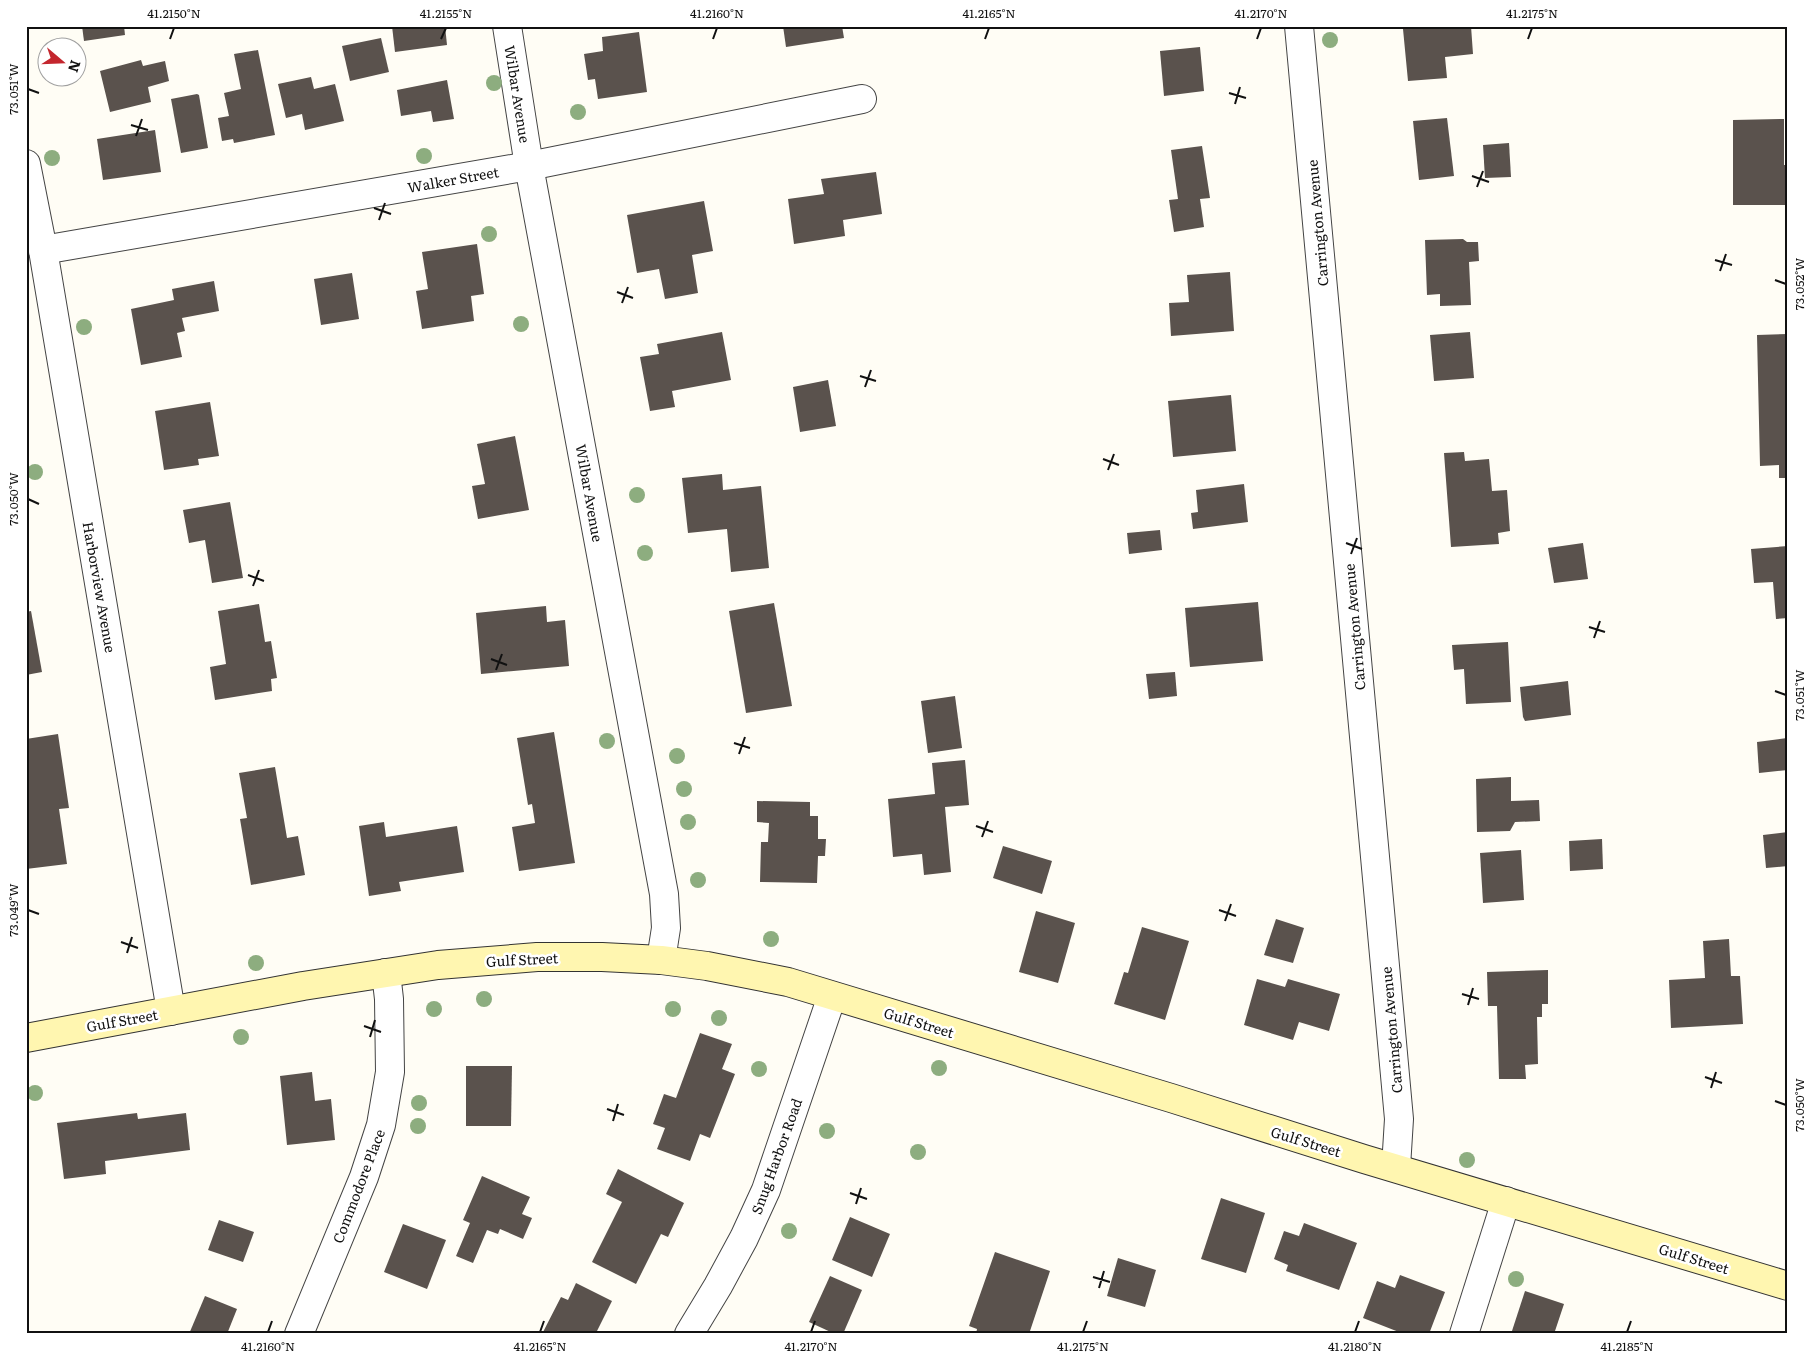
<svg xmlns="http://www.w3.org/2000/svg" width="1814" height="1360" font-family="Literata,serif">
<rect width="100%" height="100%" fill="#fffdf5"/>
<g fill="#5a524d">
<polygon points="82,26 124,26 125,35 84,41"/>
<polygon points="392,26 445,26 447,45 395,52"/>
<polygon points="783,26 842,26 844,38 786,47"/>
<polygon points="1396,26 1471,26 1473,54 1445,57 1447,78 1408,81 1403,29 1396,29"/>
<polygon points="639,32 647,92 598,99 595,79 588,80 584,54 603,51 602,37"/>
<polygon points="381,38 389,72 350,81 342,46"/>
<polygon points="1200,47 1204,91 1164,96 1160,51"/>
<polygon points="258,50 275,135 234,143 233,139 222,141 218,118 229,116 224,93 241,89 234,54"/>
<polygon points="141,60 143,66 165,61 169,81 148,87 151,102 110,112 100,71"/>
<polygon points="311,77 314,89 335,84 344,121 305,130 302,114 286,118 278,84"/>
<polygon points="447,80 454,119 433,122 431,111 401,116 397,90"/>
<polygon points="197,94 199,95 208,148 181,153 171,99"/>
<polygon points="1447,118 1454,176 1419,180 1413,121"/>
<polygon points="1784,119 1784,165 1788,165 1788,205 1733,205 1733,120"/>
<polygon points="155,130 161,172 103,180 97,139"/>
<polygon points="1509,143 1511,177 1485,178 1483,145"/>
<polygon points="1202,146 1210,198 1200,199 1204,227 1174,232 1169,200 1178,199 1171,150"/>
<polygon points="876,172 882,214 843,220 845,236 794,244 788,199 824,194 821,179"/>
<polygon points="704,201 713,251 692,255 698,293 665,299 659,269 637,273 627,215"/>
<polygon points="1463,239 1467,242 1478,242 1479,261 1469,262 1471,305 1440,306 1440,294 1427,295 1425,240"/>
<polygon points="477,244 484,294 471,296 474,321 422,329 416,291 428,289 422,252"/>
<polygon points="1230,272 1234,331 1171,336 1169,303 1189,302 1187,275"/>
<polygon points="352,273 359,319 321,325 314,279"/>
<polygon points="214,281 219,311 182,318 185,331 177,333 182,357 141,365 131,309 174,300 172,289"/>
<polygon points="722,332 731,380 672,391 675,407 650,411 640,357 659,354 657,344"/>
<polygon points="1470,332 1474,378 1434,381 1430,335"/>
<polygon points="1788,334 1788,478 1779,478 1779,465 1760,466 1757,335"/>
<polygon points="828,380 836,426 800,432 793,387"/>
<polygon points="1231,395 1236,451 1173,457 1168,401"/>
<polygon points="210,402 219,456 198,459 199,465 164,470 155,411"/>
<polygon points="515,436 529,510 478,519 472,486 485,484 477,444"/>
<polygon points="1464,452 1465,461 1489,459 1492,491 1507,490 1510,531 1498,533 1499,544 1451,547 1444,453"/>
<polygon points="722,474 723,490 761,486 769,568 731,572 727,529 688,533 682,478"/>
<polygon points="1244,484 1248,522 1193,529 1191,513 1198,512 1196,490"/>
<polygon points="230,502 243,578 212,583 205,540 189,543 183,510"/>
<polygon points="1160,530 1162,550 1129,554 1127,533"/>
<polygon points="1583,543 1588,579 1554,583 1548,548"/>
<polygon points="1788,546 1788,618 1776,619 1773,582 1754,583 1751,549"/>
<polygon points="1258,602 1263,661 1190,667 1185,608"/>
<polygon points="774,603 792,706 746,713 729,611"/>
<polygon points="259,604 265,642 271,641 277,678 271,679 272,691 215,700 210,667 226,664 218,611"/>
<polygon points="546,606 547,622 565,620 569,666 481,674 476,613"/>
<polygon points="31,611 42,672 26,675 26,612"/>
<polygon points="1508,642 1511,702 1466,704 1464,669 1454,670 1452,645"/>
<polygon points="1175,672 1177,696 1149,699 1146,674"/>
<polygon points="1568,681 1571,715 1525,721 1523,717 1520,687"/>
<polygon points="955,696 962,748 928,753 921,701"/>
<polygon points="554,732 575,863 519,871 512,827 535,823 532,804 528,805 517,738"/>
<polygon points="58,734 69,808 59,809 67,864 26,869 26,739"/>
<polygon points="1787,738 1788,770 1759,773 1757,742"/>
<polygon points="965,760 969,805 945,807 951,872 924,875 922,854 893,857 888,799 935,794 932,763"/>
<polygon points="275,767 287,838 298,836 305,875 251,885 240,819 247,818 239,773"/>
<polygon points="1511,777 1511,801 1539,800 1540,821 1515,822 1510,831 1477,832 1476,779"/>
<polygon points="757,801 810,802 810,816 818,816 818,839 826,839 825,856 818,856 817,883 760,882 761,842 768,842 769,823 757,822"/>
<polygon points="384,822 386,837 457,826 464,872 399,882 401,891 369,896 359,826"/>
<polygon points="1788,832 1788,866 1766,868 1763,835"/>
<polygon points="1602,839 1603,869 1570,871 1569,841"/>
<polygon points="1003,846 1052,861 1042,894 993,878"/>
<polygon points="1521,850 1524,900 1483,903 1480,853"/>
<polygon points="1036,911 1075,923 1058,983 1019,972"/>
<polygon points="1276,919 1304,928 1293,963 1264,955"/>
<polygon points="1142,927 1189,941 1165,1020 1114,1004 1124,972 1128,973"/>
<polygon points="1729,939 1731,976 1740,976 1743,1024 1671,1028 1669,980 1705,978 1703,941"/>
<polygon points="1548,970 1548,1004 1542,1004 1542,1017 1537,1017 1538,1064 1525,1065 1526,1079 1499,1079 1497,1006 1488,1006 1487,972"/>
<polygon points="1257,979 1285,987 1288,979 1340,994 1329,1031 1299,1022 1293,1040 1244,1025"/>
<polygon points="700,1033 732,1044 722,1069 735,1074 710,1138 700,1134 690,1161 657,1149 665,1128 653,1124 664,1094 676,1098"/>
<polygon points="466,1066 512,1066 511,1126 466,1126"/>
<polygon points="312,1072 315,1101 331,1099 335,1140 287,1145 280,1076"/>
<polygon points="137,1113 138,1119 186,1113 190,1150 105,1161 106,1174 64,1179 57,1123"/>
<polygon points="618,1169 684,1203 668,1237 661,1234 636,1284 592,1262 622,1202 606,1194"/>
<polygon points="482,1176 530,1197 522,1214 532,1218 523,1239 500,1229 498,1234 487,1230 473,1263 456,1256 470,1223 463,1220"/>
<polygon points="1221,1198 1265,1213 1246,1273 1201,1259"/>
<polygon points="850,1217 890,1234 872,1277 832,1260"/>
<polygon points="219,1220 254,1232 243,1262 208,1250"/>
<polygon points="1304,1223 1357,1243 1339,1290 1286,1271 1288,1265 1274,1259 1284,1231 1299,1236"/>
<polygon points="403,1224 446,1240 427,1289 384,1272"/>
<polygon points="995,1252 1050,1271 1029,1334 976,1334 977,1329 969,1326"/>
<polygon points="1118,1258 1156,1270 1145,1307 1107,1296"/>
<polygon points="1400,1275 1445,1292 1429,1334 1404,1334 1363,1318 1377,1281 1395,1288"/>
<polygon points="830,1276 862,1290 843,1334 835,1334 809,1322"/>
<polygon points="576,1283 612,1301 597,1331 602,1334 542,1334 561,1297 568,1300"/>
<polygon points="1525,1291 1564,1304 1554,1334 1511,1334"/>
<polygon points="205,1296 237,1309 227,1334 189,1334"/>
</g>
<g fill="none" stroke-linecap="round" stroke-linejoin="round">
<g stroke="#444" stroke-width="30">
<g id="street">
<polyline points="507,26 529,166 664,894 666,928 661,960"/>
<polyline points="1299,26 1399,1119 1396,1167"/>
<polyline points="26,164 43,250 171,1011"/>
<polyline points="43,250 529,166 862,99"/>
<polyline points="299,1334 364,1177 381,1125 390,1072 389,999 386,973"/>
<polyline points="689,1334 718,1286 744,1238 766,1190 832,996"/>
<polyline points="1464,1334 1506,1201"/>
</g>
</g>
<g stroke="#333" stroke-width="30">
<polyline id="secondary" points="26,1038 303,986 438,965 537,957 602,957 661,960 707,966 788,982 1171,1098 1364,1159 1788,1286"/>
</g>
<use href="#street" stroke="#fff" stroke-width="28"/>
<use href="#secondary" stroke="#fff6b0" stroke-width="28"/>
</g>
<g fill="#8dad7f">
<circle cx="1330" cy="40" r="8"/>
<circle cx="494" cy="83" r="8"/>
<circle cx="578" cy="112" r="8"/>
<circle cx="424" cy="156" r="8"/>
<circle cx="52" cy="158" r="8"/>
<circle cx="489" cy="234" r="8"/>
<circle cx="521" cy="324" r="8"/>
<circle cx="84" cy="327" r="8"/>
<circle cx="35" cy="472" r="8"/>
<circle cx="637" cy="495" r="8"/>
<circle cx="645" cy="553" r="8"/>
<circle cx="607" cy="741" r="8"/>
<circle cx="677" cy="756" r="8"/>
<circle cx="684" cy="789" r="8"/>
<circle cx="688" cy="822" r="8"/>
<circle cx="698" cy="880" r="8"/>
<circle cx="771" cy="939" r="8"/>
<circle cx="256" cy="963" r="8"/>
<circle cx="484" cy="999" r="8"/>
<circle cx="434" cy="1009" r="8"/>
<circle cx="673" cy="1009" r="8"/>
<circle cx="719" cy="1018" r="8"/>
<circle cx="241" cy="1037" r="8"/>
<circle cx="939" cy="1068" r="8"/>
<circle cx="759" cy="1069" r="8"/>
<circle cx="35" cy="1093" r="8"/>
<circle cx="419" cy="1103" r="8"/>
<circle cx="418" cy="1126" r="8"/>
<circle cx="827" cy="1131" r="8"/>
<circle cx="918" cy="1152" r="8"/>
<circle cx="1467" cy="1160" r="8"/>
<circle cx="789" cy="1231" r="8"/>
<circle cx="1516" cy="1279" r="8"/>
</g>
<path fill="none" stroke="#111" stroke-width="2" d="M170 39 174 28M441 39 446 28M713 39 717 28M985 39 989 28M1257 39 1261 28M1528 39 1532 28M28 89 39 93M1229 93 1246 98M1235 104 1240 87M131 125 148 130M136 136 142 119M1472 176 1489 182M1477 187 1483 171M374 208 391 214M379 220 385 203M1715 260 1732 265M1720 271 1726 254M1775 280 1786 284M617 292 633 298M622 303 628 287M860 376 876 381M865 387 871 370M1103 459 1119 465M1108 470 1114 454M28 499 39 504M1346 543 1362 549M1351 554 1357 538M248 575 264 581M253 586 259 570M1589 627 1605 632M1594 638 1600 621M491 659 507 665M496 670 502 654M1775 691 1786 695M734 743 750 748M739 754 745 737M976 826 993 832M982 837 988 821M28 910 39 914M1219 910 1236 916M1225 921 1231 904M121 942 138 948M127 953 132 937M1462 994 1479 999M1468 1005 1473 988M364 1026 381 1032M370 1037 375 1020M1705 1077 1722 1083M1711 1088 1716 1072M1775 1101 1786 1105M607 1109 624 1115M613 1121 618 1104M850 1193 867 1199M856 1204 861 1188M1093 1277 1110 1282M1099 1288 1104 1271M268 1332 272 1321M540 1332 544 1321M811 1332 815 1321M1083 1332 1087 1321M1355 1332 1359 1321M1627 1332 1631 1321"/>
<g text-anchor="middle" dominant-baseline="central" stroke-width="5" stroke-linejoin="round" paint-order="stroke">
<g font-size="14" fill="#111" stroke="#fff">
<text transform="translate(518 94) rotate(81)">Wilbar Avenue</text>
<text transform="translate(453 179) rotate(-10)">Walker Street</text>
<text transform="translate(1317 223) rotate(-95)">Carrington Avenue</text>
<text transform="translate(590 493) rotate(80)">Wilbar Avenue</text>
<text transform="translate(100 587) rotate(80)">Harborview Avenue</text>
<text transform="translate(1354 627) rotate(-95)">Carrington Avenue</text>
<text transform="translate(522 959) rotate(-3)">Gulf Street</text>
<text transform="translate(122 1020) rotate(-10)">Gulf Street</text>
<text transform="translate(919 1022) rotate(17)">Gulf Street</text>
<text transform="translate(1391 1030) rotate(-95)">Carrington Avenue</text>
<text transform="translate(1306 1141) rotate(17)">Gulf Street</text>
<text transform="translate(776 1156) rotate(-70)">Snug Harbor Road</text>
<text transform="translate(358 1186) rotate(-69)">Commodore Place</text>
<text transform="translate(1694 1258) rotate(17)">Gulf Street</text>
</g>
</g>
<rect width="1814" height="1360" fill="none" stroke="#ffffff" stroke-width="55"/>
<g transform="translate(62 62) rotate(109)"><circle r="24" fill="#ffffff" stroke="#a0a0a0"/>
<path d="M0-4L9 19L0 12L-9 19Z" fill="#c4262e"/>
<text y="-8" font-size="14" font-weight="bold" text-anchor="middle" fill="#111111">N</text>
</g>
<rect x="28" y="28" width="1758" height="1304" fill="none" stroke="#111" stroke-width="2"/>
<g font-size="12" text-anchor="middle" fill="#111">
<text x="174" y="18">41.2150°N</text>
<text x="446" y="18">41.2155°N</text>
<text x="717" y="18">41.2160°N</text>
<text x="989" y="18">41.2165°N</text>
<text x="1261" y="18">41.2170°N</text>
<text x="1532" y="18">41.2175°N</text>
<text transform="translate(14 89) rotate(-90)" y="4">73.051°W</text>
<text transform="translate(1800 284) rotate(-90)" y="4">73.052°W</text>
<text transform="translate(14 499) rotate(-90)" y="4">73.050°W</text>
<text transform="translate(1800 695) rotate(-90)" y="4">73.051°W</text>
<text transform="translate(14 910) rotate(-90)" y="4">73.049°W</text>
<text transform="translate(1800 1105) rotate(-90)" y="4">73.050°W</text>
<text x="268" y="1351">41.2160°N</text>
<text x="540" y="1351">41.2165°N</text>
<text x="811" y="1351">41.2170°N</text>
<text x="1083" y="1351">41.2175°N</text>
<text x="1355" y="1351">41.2180°N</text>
<text x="1627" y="1351">41.2185°N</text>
</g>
</svg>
